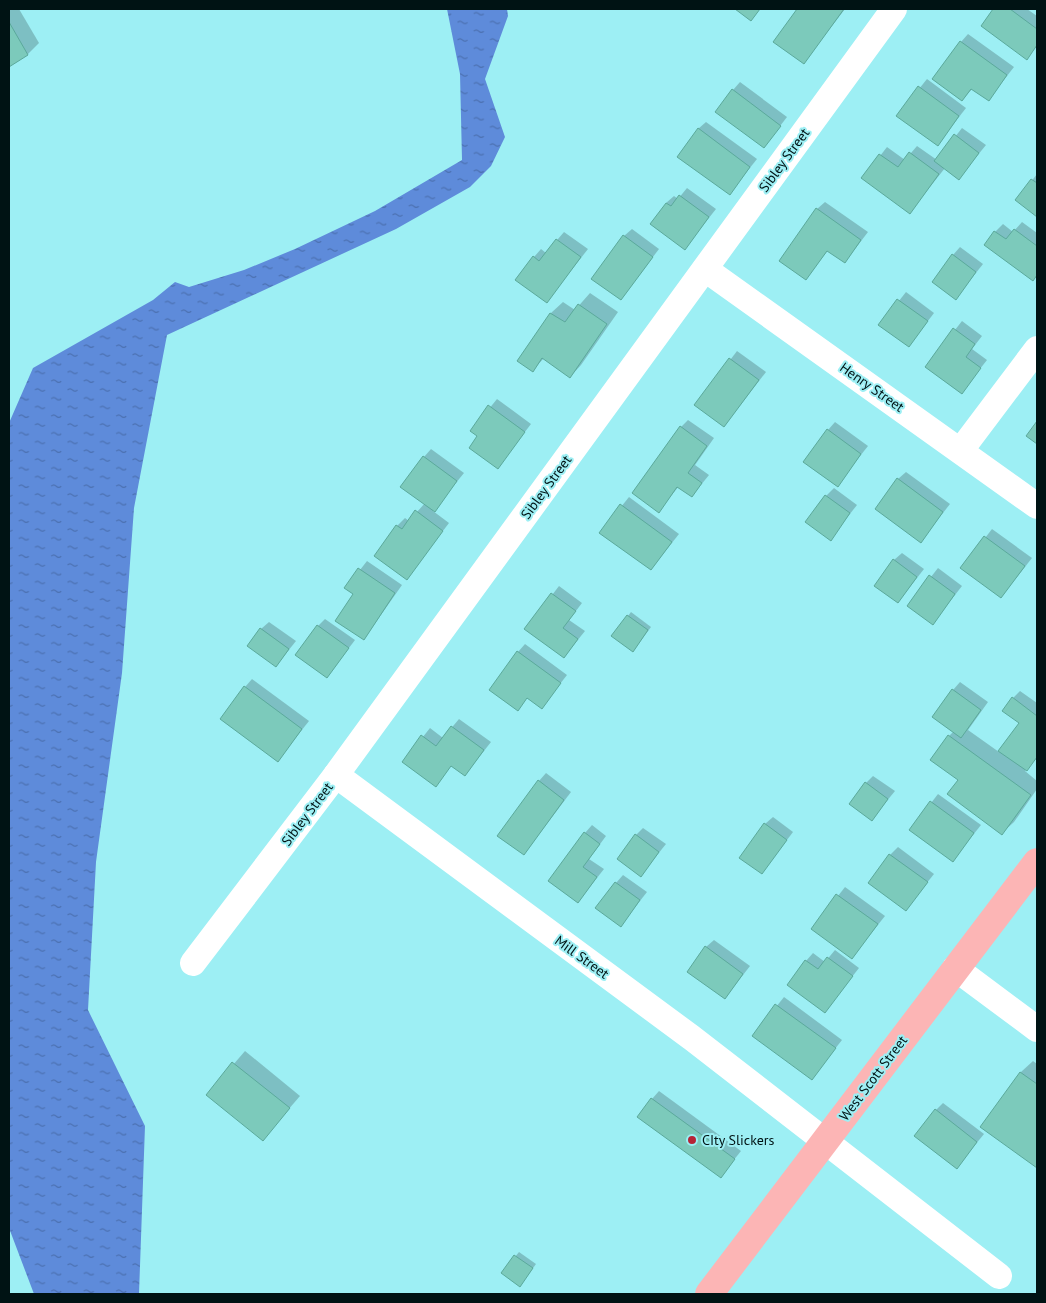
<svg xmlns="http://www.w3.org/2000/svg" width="1046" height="1303" font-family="'PT Sans',sans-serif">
<defs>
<pattern id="water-ripples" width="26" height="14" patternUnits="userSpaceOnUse" patternTransform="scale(1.25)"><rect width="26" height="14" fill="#5e8bda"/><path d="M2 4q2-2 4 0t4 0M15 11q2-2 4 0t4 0" fill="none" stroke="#4b70b0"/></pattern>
</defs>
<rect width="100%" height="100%" fill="#9deff4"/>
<polygon fill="url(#water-ripples)" points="447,9 507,9 508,16 485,79 505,137 491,166 470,187 396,229 167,335 134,508 122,673 96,862 88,1010 145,1126 139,1294 34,1294 9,1228 9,423 33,368 153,300 175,282 189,287 244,270 295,249 375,211 462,160 460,74"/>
<g fill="#0003">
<polygon points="9,9 19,9 39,43 28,54 9,65"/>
<polygon points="799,9 845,9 804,62 775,41"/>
<polygon points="995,9 1027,9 1037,16 1037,46 1027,58 982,26"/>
<polygon points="968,34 1014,67 988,100 973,88 962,100 961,42"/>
<polygon points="927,79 966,108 938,144 898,115"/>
<polygon points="740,82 787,117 764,147 733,90"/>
<polygon points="706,122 757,159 729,194 698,129"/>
<polygon points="962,128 986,145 959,178 945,168 910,212 863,178 887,147 905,160 917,146 937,160"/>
<polygon points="1037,174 1037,215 1017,200"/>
<polygon points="687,188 716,209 685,248 666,203 674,196 678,199"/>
<polygon points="825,202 868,232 845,262 828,250 806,279 817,209"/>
<polygon points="1022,222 1037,233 1037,275 1033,280 995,232 1003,224 1013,232"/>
<polygon points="632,229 659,249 621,299 624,236"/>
<polygon points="564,232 588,249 547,301 534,257 541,249 546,253"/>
<polygon points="960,247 983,264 956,298 953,255"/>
<polygon points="906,292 934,313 909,346 880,325"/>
<polygon points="590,293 618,312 581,365 570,377 544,358 533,370 519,361 551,313 563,302 575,310"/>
<polygon points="962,321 982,336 972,349 987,360 961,393 926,367"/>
<polygon points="737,351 766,372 724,426 696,405"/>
<polygon points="497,399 531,424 498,467 479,436 471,431"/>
<polygon points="688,420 714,438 695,465 709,475 692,496 679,486 659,511 681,427"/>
<polygon points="835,422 868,446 837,485 828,430"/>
<polygon points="431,449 464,473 433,511 449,523 407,578 376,555 397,526 405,518 409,521 425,503 424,457"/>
<polygon points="906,472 950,504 921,541 898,479"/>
<polygon points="834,488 857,505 830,539 826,496"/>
<polygon points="629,497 679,534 651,569 601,532"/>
<polygon points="992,529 1032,558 1001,597 962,568"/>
<polygon points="902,553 924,569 898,602 894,560"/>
<polygon points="367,561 402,585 364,639 354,593 346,588"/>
<polygon points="938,568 962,586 933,623 909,605"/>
<polygon points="559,586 582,603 569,620 585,631 564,657 526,629"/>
<polygon points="631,612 651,627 636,647 628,616"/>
<polygon points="325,619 355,640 327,677 318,626"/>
<polygon points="269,622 296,641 276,666 261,629"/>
<polygon points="525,644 567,675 542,707 528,697 517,709 518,652"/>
<polygon points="252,679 309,721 278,760 245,687"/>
<polygon points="960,682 988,702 968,730 999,752 1020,723 1013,698 1020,691 1037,703 1037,758 1025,771 1037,781 1037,789 1014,822 1002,833 960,780 949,736 954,731 953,690"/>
<polygon points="459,719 491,742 465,775 452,765 435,785 403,762 430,728 443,738"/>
<polygon points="546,773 571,792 524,854 539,781"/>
<polygon points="873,776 895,791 872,819 866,783"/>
<polygon points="938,794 981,825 953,860 911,829"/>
<polygon points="773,817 793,832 762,873 765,824"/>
<polygon points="592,825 606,836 589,859 604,869 578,902 585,833"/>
<polygon points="643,828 666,844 641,875 636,835"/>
<polygon points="898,847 934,874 906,909 890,855"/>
<polygon points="623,875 647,892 621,925 616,883"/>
<polygon points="845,887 885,916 852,957 813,928"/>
<polygon points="714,940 750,966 725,998 706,947"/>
<polygon points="835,950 859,968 825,1011 806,961 813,953 825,962"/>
<polygon points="784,997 842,1040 812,1078 753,1036"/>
<polygon points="245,1051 300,1096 263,1139 208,1094"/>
<polygon points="1033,1061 1037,1064 1037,1166 982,1126 1021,1072"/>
<polygon points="659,1091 741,1151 721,1176 652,1099"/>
<polygon points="943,1103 984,1134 957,1167 936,1110"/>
<polygon points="519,1252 536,1264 523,1282 502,1273"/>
</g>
<g fill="#7ccabb" stroke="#5ba99b">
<polygon points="735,9 760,9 751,21"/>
<polygon points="797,9 844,9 804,64 773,42"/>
<polygon points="993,9 1010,9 1037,29 1037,45 1027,60 981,26"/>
<polygon points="9,22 28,55 9,67"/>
<polygon points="960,41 1007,75 989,101 971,89 962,101 932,79"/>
<polygon points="918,86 959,116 938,146 896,116"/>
<polygon points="732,89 781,126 764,148 715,112"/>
<polygon points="698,128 750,167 730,195 677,157"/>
<polygon points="954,134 979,153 959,180 934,161"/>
<polygon points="909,152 939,174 910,214 861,178 879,154 898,167"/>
<polygon points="1031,179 1037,183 1037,217 1015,200"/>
<polygon points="679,195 709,217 685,250 650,224 666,203 671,206"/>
<polygon points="816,208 861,240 845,263 827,251 806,280 779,261"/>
<polygon points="1014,229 1037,246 1037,275 1033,281 984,245 994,231 1006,239"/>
<polygon points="623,235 653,257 621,300 591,279"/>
<polygon points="556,239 581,257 547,303 515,280 533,256 539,261"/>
<polygon points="952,254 976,272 956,300 932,282"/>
<polygon points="897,299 928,321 909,347 878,325"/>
<polygon points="578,304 607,324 570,378 542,358 533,372 517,361 550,313 565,322"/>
<polygon points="953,328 975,344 966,357 981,368 962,394 925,367"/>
<polygon points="729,358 759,380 724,427 694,405"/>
<polygon points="488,405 525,432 498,469 469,448 477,436 470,431"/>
<polygon points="1037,421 1037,444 1026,436"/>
<polygon points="680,426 707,446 688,473 702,483 692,497 677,487 659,513 632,493"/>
<polygon points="827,429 861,454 838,487 803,462"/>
<polygon points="423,456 457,481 435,512 400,487"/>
<polygon points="897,478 943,512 921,543 875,509"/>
<polygon points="825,495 850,513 831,541 805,522"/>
<polygon points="620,504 672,542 651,570 599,533"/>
<polygon points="415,510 443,531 407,580 374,556 396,525 402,529"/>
<polygon points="984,536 1025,566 1001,598 960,568"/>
<polygon points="893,559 917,577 898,603 874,586"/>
<polygon points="358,568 395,593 364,640 335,621 353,594 344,588"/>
<polygon points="929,575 955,594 933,625 907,606"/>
<polygon points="551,593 576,611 563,628 578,639 564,658 524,629"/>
<polygon points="627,615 648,630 633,652 611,636"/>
<polygon points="317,625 349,648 327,678 295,655"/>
<polygon points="260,628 289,649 276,667 247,646"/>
<polygon points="517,651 561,683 542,709 527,698 518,711 489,690"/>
<polygon points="244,686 302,729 278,762 220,719"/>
<polygon points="952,689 981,710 961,738 932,717"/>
<polygon points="1012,697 1037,716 1037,757 1027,771 998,751 1019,723 1002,711"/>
<polygon points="451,726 484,750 465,776 451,766 436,787 402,762 421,735 436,746"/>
<polygon points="948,735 1031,795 1002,835 947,794 958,780 930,760"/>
<polygon points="538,780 564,800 524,855 497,836"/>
<polygon points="865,782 888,799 872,821 849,804"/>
<polygon points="930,801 974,833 953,862 909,830"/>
<polygon points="764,823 787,840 762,874 739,858"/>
<polygon points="584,832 600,844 583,867 597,877 578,903 548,881"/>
<polygon points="635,834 659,852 641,877 617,859"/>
<polygon points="889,854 928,882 906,911 868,883"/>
<polygon points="615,882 640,900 621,927 595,908"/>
<polygon points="836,894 878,924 852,959 811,929"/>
<polygon points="705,946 743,974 725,999 687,972"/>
<polygon points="827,957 853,976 825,1013 787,985 805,960 818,969"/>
<polygon points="775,1004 836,1048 812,1080 752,1036"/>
<polygon points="232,1062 290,1108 263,1141 206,1095"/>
<polygon points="1020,1072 1037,1084 1037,1168 980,1127"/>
<polygon points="651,1098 735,1159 721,1178 637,1117"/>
<polygon points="935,1109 977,1142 957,1169 914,1136"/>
<polygon points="514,1255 533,1268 520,1287 501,1273"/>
</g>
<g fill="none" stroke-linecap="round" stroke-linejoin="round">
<g stroke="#fff" stroke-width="26">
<polyline points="705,269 1037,506"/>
<polyline points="961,450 1037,349"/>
<polyline points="336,775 692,1038 999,1276"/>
<polyline points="193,963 336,775 894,9"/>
<polyline points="955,968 1037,1029"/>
</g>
<polyline stroke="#fcb5b5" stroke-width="28" points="709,1294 1037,862"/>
</g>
<circle fill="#b62436" stroke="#9deff4" stroke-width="2" cx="692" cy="1140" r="5"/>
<g text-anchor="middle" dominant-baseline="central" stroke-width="4" stroke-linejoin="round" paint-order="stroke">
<g font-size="14" fill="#001314" stroke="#9deff4">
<text transform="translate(784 160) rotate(-54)">Sibley Street</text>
<text transform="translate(872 387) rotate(35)">Henry Street</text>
<text transform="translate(546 487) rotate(-54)">Sibley Street</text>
<text transform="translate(307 814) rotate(-53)">Sibley Street</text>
<text transform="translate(582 957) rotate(36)">Mill Street</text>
<text transform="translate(873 1078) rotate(-53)">West Scott Street</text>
</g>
<g font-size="14" fill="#001314" stroke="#9deff4" text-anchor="start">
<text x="702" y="1140">CIty Slickers</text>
</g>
</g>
<rect width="1046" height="1303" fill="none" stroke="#001314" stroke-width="20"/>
</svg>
